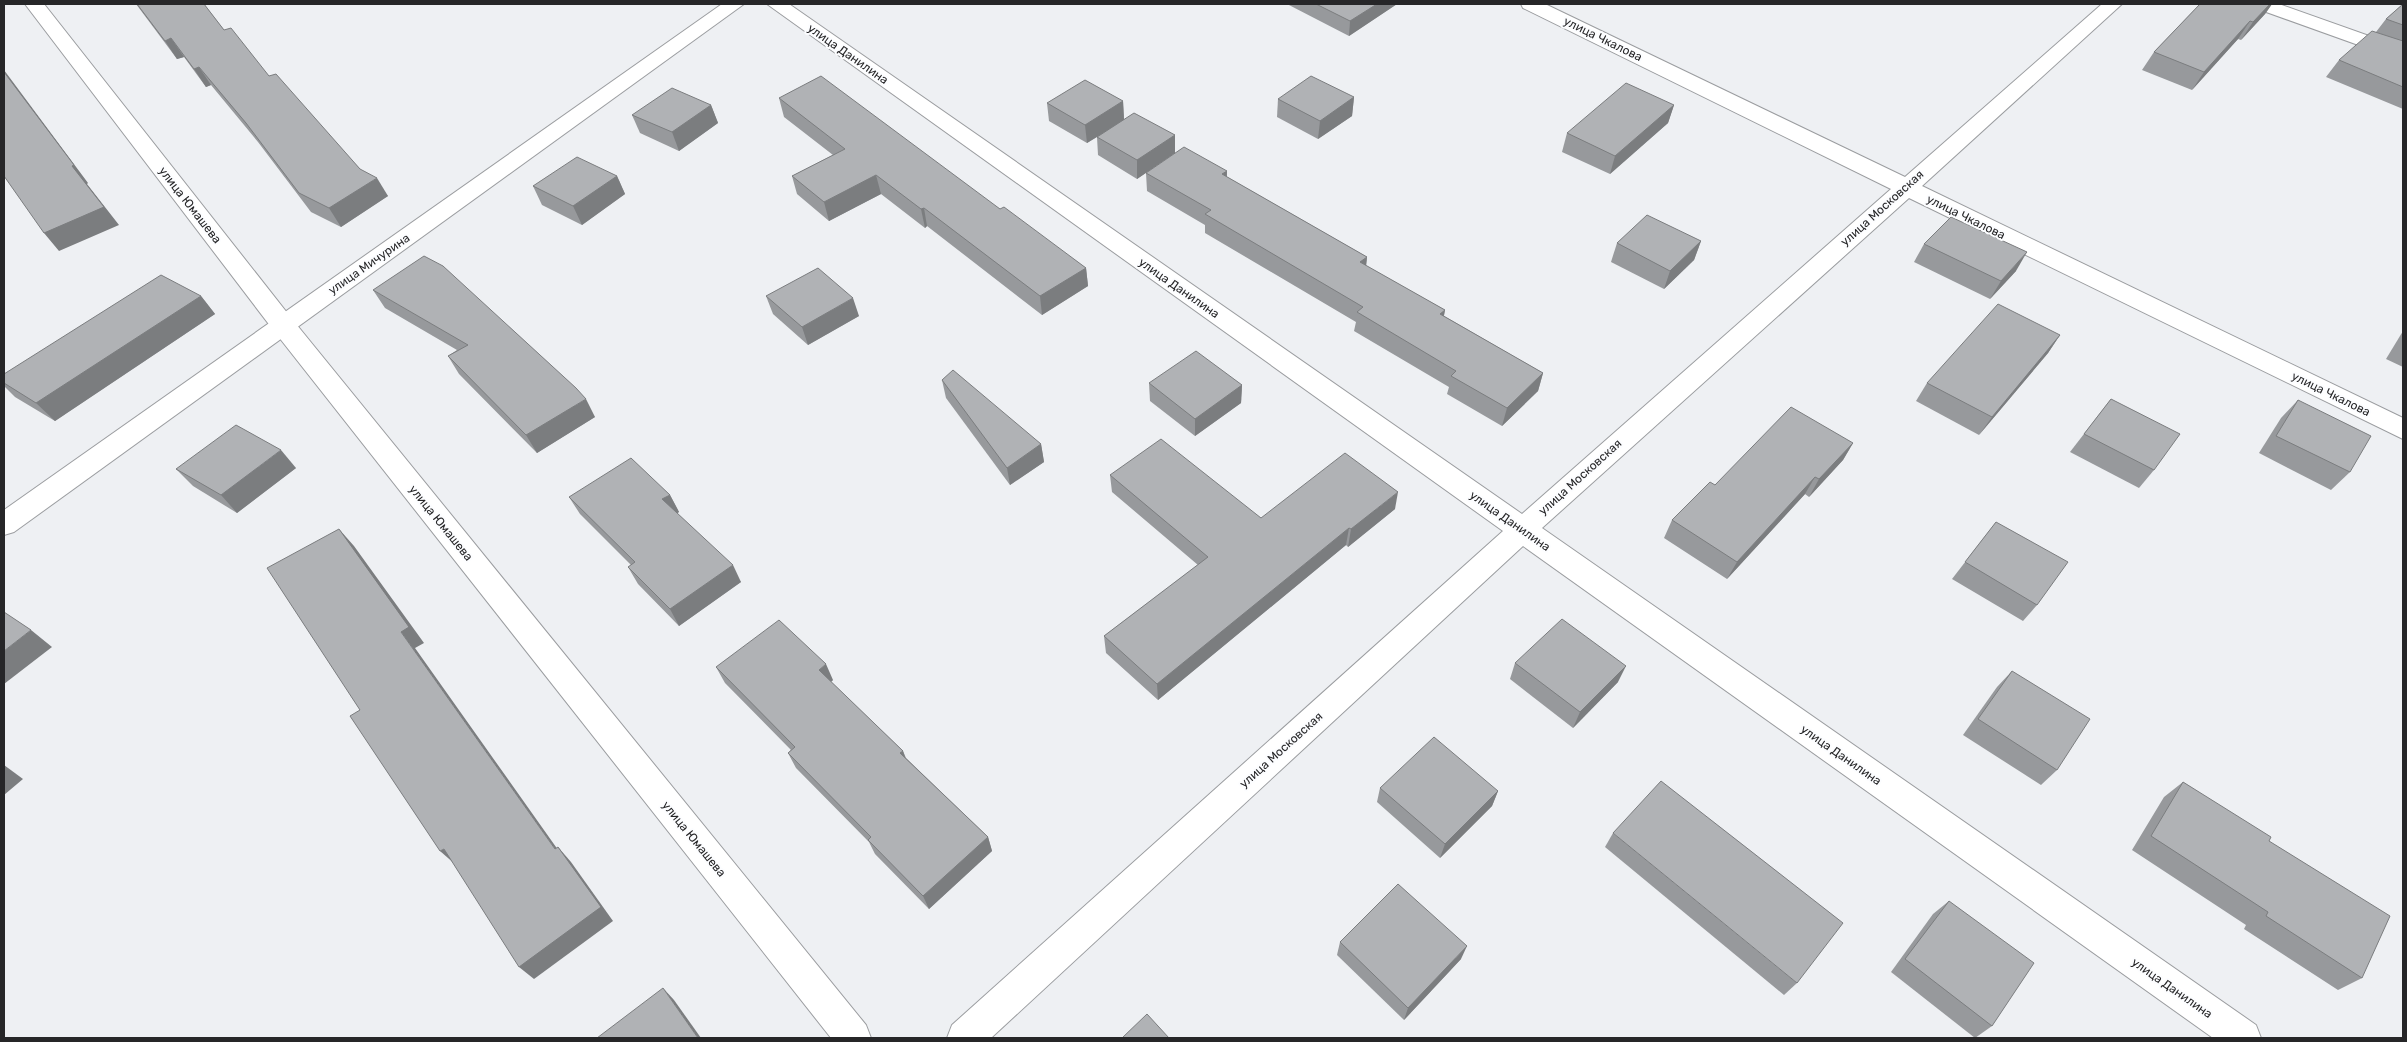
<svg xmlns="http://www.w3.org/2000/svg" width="2407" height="1042" font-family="Rubik,sans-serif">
<rect width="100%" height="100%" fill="#eef0f3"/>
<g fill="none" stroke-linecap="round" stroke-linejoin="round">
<g stroke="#9b9da0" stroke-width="2">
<g id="street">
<polygon points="25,4 44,4 292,319 866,1025 871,1038 831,1038 274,331"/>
<polygon points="767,4 789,4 1522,514 1891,189 1523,8 1521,4 1545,4 1905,177 2102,4 2122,4 1922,186 2403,418 2403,439 1909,198 1542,528 2256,1025 2261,1038 2213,1038 1523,546 991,1038 947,1038 952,1025 1503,531"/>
<polygon points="2253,4 2279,4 2403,48 2403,61 2255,8"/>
</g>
</g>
<g stroke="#9b9da0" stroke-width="2">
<polygon id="primary" points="722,4 744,4 14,532 4,535 4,510"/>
</g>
<use href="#street" fill="#fff" fill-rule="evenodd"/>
<use href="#primary" fill="#fff" fill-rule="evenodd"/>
</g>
<g fill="#97999c">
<polygon points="136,4 204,4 224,30 360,169 388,196 341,227 311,212 258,142 211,85 206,87 184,57 177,59"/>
<polygon points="1287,4 1397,4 1349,36"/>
<polygon points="2200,4 2272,4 2265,14 2241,40 2238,39 2192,90 2142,70 2154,52"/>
<polygon points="2403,4 2403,109 2326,77 2339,60 2376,32 2386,19"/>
<polygon points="1354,97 1352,116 1318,139 1277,117 1278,99"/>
<polygon points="779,98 1000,209 1086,268 1088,286 1042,315 927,226 925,228 881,194 829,221 797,194 792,176 833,155 784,117"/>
<polygon points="1123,101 1124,119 1175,135 1175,153 1137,179 1098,155 1097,137 1087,143 1049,121 1047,103"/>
<polygon points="711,105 718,123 679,151 640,133 632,115"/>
<polygon points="1674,105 1668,123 1610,174 1562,152 1567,133"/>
<polygon points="1227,171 1227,177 1367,257 1366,266 1445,310 1444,316 1543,373 1538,391 1502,426 1447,394 1449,387 1354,331 1356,322 1205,233 1205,225 1147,191 1146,173"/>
<polygon points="617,176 625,194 582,225 542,205 533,186"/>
<polygon points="1701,241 1694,260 1664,289 1611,262 1617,243"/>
<polygon points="1924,244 2016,271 1990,299 1914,262"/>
<polygon points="373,290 595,417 537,453 459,374 448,356 457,350 385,308"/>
<polygon points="201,296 215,314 55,421 15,397 4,386 4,374"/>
<polygon points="766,296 859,316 808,345 773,314"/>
<polygon points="2403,331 2403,367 2386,359"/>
<polygon points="2060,335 2048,353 1979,435 1916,401 1927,383"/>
<polygon points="942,380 1041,444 1044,462 1010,485 946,398"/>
<polygon points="1149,383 1242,385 1241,403 1195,436 1150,401"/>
<polygon points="2111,399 2154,470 2139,488 2070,452"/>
<polygon points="2298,400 2350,472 2331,490 2259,453 2281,418"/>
<polygon points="1853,443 1843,460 1809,497 1805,494 1727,579 1664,538 1672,520 1715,485"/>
<polygon points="296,468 237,513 193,486 176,469"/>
<polygon points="1110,475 1261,518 1395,509 1348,547 1346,545 1158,700 1106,653 1104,636 1198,565 1112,492"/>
<polygon points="670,495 679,512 677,513 741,582 679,626 638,584 628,567 631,565 580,514 569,497"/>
<polygon points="1996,522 2037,605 2023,621 1952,579"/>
<polygon points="1515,663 1618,682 1573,728 1510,679"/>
<polygon points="716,667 833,680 831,682 903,751 906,758 988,837 992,851 929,909 875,854 869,842 796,768 788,753 791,750 725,683"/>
<polygon points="2012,671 2057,770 2041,785 1963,735 1997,687"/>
<polygon points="2183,782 2269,841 2362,978 2338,990 2244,929 2246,925 2132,850 2164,797"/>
<polygon points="1380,788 1498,791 1492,806 1440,858 1377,802"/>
<polygon points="1613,833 1797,983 1784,995 1605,847"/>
<polygon points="1949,901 1992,1026 1975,1038 1891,972 1933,914"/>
<polygon points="1340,942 1461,959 1404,1020 1337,955"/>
</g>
<g fill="#7b7d7f">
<polygon points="1377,4 1397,4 1349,36 1350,21"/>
<polygon points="2270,4 2272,4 2265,14 2241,40 2253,22"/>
<polygon points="2250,21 2238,39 2192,90 2204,72"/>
<polygon points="171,38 184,57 177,59 165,41"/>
<polygon points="199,67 211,85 206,87 194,69"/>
<polygon points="4,70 88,183 87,184 119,225 59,251 44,233"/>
<polygon points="1354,97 1352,116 1318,139 1320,121"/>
<polygon points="1123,101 1124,120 1087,143 1085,125"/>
<polygon points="711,105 718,123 679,151 672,132"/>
<polygon points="1674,105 1668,123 1610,174 1615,156"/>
<polygon points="1175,135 1175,153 1137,179 1137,160"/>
<polygon points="1227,171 1226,189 1222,174"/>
<polygon points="876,175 881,194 829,221 824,202"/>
<polygon points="617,176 625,194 582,225 573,206"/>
<polygon points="377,178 388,196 341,227 329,208"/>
<polygon points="924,208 927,226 925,228 921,209"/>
<polygon points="1701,241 1694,260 1664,289 1670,271"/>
<polygon points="2027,252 2016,271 1990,299 2001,281"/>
<polygon points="1367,257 1365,275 1360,262"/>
<polygon points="1086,268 1088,286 1042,315 1040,296"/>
<polygon points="201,296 215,314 55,421 36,403"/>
<polygon points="853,298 859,316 808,345 802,327"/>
<polygon points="1445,310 1441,328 1440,314"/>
<polygon points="2060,335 2048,353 1979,435 1992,417"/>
<polygon points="1543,373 1538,391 1502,426 1507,408"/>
<polygon points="1242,385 1241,403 1195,436 1195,419"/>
<polygon points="586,399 595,417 537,453 526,435"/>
<polygon points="1853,443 1843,460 1809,497 1819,479"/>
<polygon points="1041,444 1044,462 1010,485 1007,468"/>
<polygon points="281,450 296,468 237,513 221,495"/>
<polygon points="1815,477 1805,494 1727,579 1737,562"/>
<polygon points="1398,492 1395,509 1348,547 1351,529"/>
<polygon points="670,495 679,512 671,517 662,499"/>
<polygon points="1349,528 1346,545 1158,700 1157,684"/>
<polygon points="339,529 354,546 424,643 415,648 568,864 555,849 401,632"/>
<polygon points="733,565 741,582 679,626 670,609"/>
<polygon points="31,630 52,647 4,684 4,651"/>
<polygon points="826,664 833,680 826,686 819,670"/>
<polygon points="1626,666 1618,682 1573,728 1580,712"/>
<polygon points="903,751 908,766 900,753"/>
<polygon points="4,765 23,779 4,795"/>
<polygon points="1498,791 1492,806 1440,858 1445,844"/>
<polygon points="988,837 992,851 929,909 923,896"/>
<polygon points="558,847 571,862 613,921 534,979 519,967"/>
<polygon points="444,849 456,865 440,851"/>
<polygon points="1467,946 1461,959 1404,1020 1408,1008"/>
<polygon points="663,988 674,1000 701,1038 698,1038"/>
</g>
<g fill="#b0b2b5" stroke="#7b7d7f">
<polygon points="137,4 204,4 224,30 231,28 269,76 276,74 360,169 377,178 329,208 299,193 246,123 199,67 194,69 171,38 165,41"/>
<polygon points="1316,4 1377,4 1350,21"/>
<polygon points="2200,4 2270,4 2253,22 2250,21 2204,72 2154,52"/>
<polygon points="2403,4 2403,25 2386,19"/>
<polygon points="2372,31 2403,41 2403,87 2339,60"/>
<polygon points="4,72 74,165 72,166 104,207 44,233 4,176"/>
<polygon points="821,76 1000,209 1004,207 1086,268 1040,296 924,208 921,209 876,175 824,202 792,176 845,149 779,98"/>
<polygon points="1311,76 1354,97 1320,121 1278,99"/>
<polygon points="1085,80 1123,101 1085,125 1047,103"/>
<polygon points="1626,83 1674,105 1615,156 1567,133"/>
<polygon points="672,88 711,105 672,132 632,115"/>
<polygon points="1134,113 1175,135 1137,160 1097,137"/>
<polygon points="1184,147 1227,171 1222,174 1367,257 1360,262 1445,310 1440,314 1543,373 1507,408 1451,376 1456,371 1357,312 1363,307 1205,214 1211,210 1146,173"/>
<polygon points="577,157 617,176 573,206 533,186"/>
<polygon points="1647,215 1701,241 1670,271 1617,243"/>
<polygon points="1951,217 2027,252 2001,281 1924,244"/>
<polygon points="424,256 443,266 576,388 586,399 526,435 448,356 468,345 373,290"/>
<polygon points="818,268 853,298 802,327 766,296"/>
<polygon points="161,275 201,296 36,403 4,383 4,374"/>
<polygon points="1998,304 2060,335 1992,417 1927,383"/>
<polygon points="1196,351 1242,385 1195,419 1149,383"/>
<polygon points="953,370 1041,444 1007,468 942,380"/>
<polygon points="2111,399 2180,434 2154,470 2084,434"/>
<polygon points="2298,400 2371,436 2350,472 2276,436"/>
<polygon points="1791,407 1853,443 1819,479 1815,477 1737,562 1672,520 1710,482 1715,485"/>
<polygon points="236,425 281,450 221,495 176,469"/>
<polygon points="1161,439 1261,518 1345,453 1398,492 1351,529 1349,528 1157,684 1104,636 1208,557 1110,475"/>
<polygon points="631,458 670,495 662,499 733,565 670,609 628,567 635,562 569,497"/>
<polygon points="1996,522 2068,562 2037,605 1965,562"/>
<polygon points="339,529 409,627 401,632 555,849 558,847 601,907 519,967 444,849 440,851 350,716 360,710 267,568"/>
<polygon points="4,612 31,630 4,651"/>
<polygon points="1562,619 1626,666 1580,712 1515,663"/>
<polygon points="779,620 826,664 819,670 903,751 900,753 988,837 923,896 868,840 871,837 788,753 795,747 716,667"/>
<polygon points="2012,671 2090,719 2057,770 1978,719"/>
<polygon points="1434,737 1498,791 1445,844 1380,788"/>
<polygon points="1661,781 1843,923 1797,983 1613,833"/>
<polygon points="2183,782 2271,837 2269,841 2390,916 2362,978 2266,916 2268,912 2151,836"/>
<polygon points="1398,884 1467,946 1408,1008 1340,942"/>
<polygon points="1949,901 2034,963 1992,1026 1905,959"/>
<polygon points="663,988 698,1038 597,1038"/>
<polygon points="1147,1014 1169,1038 1122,1038"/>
</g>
<g text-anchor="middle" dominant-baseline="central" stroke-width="4" stroke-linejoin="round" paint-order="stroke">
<g font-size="12" fill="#262628" stroke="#fcfdff">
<text transform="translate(1603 39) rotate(26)">улица Чкалова</text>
<text transform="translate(848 54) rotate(35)">улица Данилина</text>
<text transform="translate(190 205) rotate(52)">улица Юмашева</text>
<text transform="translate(1882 208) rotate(-42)">улица Московская</text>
<text transform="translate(1966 217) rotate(26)">улица Чкалова</text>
<text transform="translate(369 264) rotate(-35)">улица Мичурина</text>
<text transform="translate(1179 288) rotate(35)">улица Данилина</text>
<text transform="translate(2331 394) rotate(26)">улица Чкалова</text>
<text transform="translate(1580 477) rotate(-42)">улица Московская</text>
<text transform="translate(1510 521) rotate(35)">улица Данилина</text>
<text transform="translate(441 523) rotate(51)">улица Юмашева</text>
<text transform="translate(1281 750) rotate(-42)">улица Московская</text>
<text transform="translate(1841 755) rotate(35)">улица Данилина</text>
<text transform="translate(694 839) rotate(51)">улица Юмашева</text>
<text transform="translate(2172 988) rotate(35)">улица Данилина</text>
</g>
</g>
<rect width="2407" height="1042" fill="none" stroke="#262628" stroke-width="10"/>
</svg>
